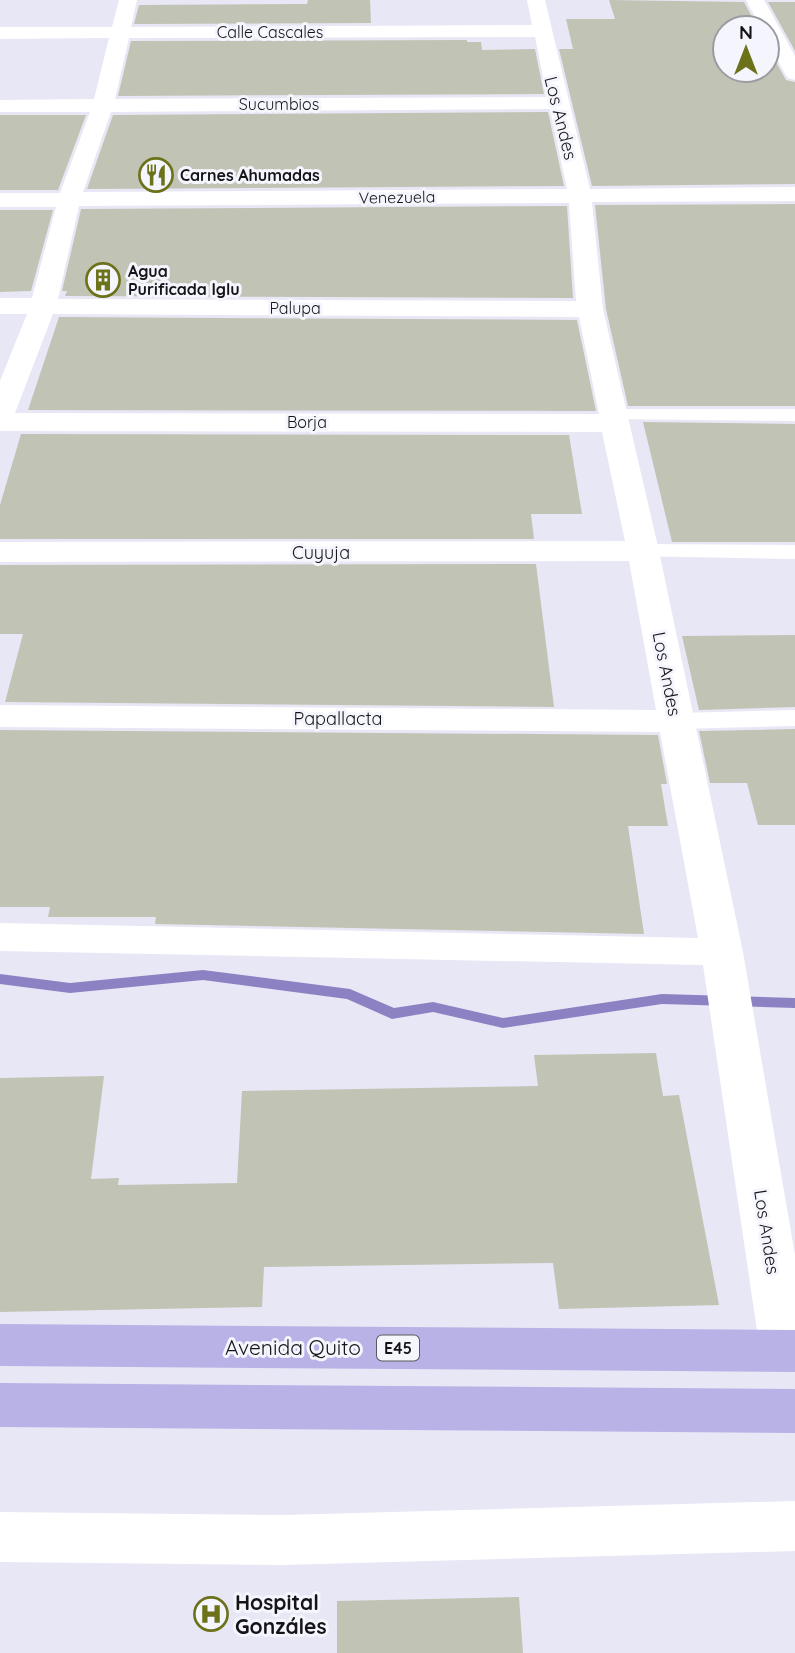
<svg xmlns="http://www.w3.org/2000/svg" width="795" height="1653" font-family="Quicksand,sans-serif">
<rect width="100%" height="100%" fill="#e8e7f5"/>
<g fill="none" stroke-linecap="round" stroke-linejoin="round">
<polygon fill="#8c82c3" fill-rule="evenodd" points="203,970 350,989 394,1008 433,1002 503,1018 662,994 795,998 795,1008 662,1004 503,1028 433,1012 392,1019 347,999 203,980 70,993 0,984 0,974 70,983"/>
</g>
<g fill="#c1c3b5">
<polygon points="308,0 370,0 371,23 134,24 139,5 307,4"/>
<polygon points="609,0 744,2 758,28 725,28 725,70 767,70 767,46 786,80 795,82 795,184 592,186 559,49 573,49 566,19 615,19"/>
<polygon points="768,2 795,2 795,51"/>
<polygon points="467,40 467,42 481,42 482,50 535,49 544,94 118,96 131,41"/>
<polygon points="548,112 564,186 87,189 113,115"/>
<polygon points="0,115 86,115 58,190 0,190"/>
<polygon points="795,204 795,406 628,406 606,309 595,205"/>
<polygon points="567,206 573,298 65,296 67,291 62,291 81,209"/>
<polygon points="0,210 53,210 31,291 0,292"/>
<polygon points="59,317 577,320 596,411 28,410"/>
<polygon points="643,422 795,424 795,542 672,542"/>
<polygon points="21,434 569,435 582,514 531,514 534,539 0,539 0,505"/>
<polygon points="536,564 554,707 5,702 23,634 0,634 0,565"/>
<polygon points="795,635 795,707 699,710 682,636"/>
<polygon points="795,729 795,825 758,825 747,783 710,783 699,731"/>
<polygon points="0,730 658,735 667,784 661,784 668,826 628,826 644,934 155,924 156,917 48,917 50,907 0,907"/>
<polygon points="656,1053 663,1096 679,1095 719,1305 559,1309 553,1263 264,1267 262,1307 0,1312 0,1078 104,1076 91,1179 119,1178 118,1185 237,1183 242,1091 538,1086 534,1055"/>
<polygon points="519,1597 523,1653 337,1653 337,1601"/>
</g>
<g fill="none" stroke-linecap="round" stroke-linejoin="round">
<g fill="#fff" fill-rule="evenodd">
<polygon points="613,409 795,409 795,421 606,419 603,415 606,411"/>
<polygon points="643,544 795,545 795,559 635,556 631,551 635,546"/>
<polygon points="795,710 795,726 677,729 668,727 664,721 668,715 677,713"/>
</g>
<g fill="#fff" fill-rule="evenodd">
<path d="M119 0H137L131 27 532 25 527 0H545L590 189 795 187V201L592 202 603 309 659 551 743 952 795 1255V1369L786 1372 768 1366 760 1351 703 965 0 951V923L698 938 660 732 0 727V705L656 710 629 561 0 562V542L625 541 602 432 0 431V381L27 314H0V298H32L56 207H0V193H60L90 112H0V100L94 99 109 38 0 39V27H112ZM535 37 547 97 115 99 129 38ZM550 109 567 189 83 192 111 112ZM569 203 576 301 58 299 79 206ZM53 314 579 317 599 414 15 413Z"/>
<polygon points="746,0 764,0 795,56 795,80 788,78 785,74 767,40 767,28 761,28"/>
<polygon points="795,1501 795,1551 283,1565 0,1562 0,1512 283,1515"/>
</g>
<g fill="#b8b2e6" fill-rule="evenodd">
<polygon points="0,1324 795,1330 795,1372 0,1366"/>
<polygon points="0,1383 795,1389 795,1433 0,1427"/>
</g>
</g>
<defs>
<g id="restaurant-ring" transform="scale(1.75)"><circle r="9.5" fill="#f5f5fd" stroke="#6b7219" stroke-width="1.5"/><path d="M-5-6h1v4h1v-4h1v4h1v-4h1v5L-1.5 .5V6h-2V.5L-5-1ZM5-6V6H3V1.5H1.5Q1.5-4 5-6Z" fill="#6b7219"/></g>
<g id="building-ring" transform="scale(1.75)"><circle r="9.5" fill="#f5f5fd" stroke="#6b7219" stroke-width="1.5"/><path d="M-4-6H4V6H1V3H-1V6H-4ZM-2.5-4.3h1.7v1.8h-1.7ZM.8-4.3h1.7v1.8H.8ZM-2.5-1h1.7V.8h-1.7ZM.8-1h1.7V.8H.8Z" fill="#6b7219"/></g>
<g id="hospital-ring" transform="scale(1.75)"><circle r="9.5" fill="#f5f5fd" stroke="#6b7219" stroke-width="1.5"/><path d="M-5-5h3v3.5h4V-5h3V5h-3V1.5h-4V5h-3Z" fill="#6b7219"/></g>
</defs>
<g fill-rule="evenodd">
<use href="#restaurant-ring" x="156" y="175"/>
<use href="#building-ring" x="103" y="280"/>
<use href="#hospital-ring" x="211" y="1614"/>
</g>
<g text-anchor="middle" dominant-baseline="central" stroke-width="6" stroke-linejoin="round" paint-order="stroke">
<g font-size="16" fill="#151419" stroke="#f5f5fd">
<text x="270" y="32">Calle Cascales</text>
<text x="279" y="104">Sucumbios</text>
<text transform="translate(397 197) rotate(-1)">Venezuela</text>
<text x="295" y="308">Palupa</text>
<text x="307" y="422">Borja</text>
</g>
<g font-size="16" font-weight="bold" fill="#151419" stroke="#f5f5fd" text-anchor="start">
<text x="180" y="175">Carnes Ahumadas</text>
<text x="128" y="271">Agua<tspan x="128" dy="18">Purificada Iglu</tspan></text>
</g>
<rect fill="#f5f5fd" stroke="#58585d" stroke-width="2" x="377" y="1335.5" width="42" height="25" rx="5"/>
<g font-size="16" font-weight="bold" fill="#151419">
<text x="398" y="1348">E45</text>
</g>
<g font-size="18" fill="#151419" stroke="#f5f5fd">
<text transform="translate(561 118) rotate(76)">Los Andes</text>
<text x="321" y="552">Cuyuja</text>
<text transform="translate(667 674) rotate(79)">Los Andes</text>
<text x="338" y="718">Papallacta</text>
<text transform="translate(767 1232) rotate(81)">Los Andes</text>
</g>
<g font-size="21" fill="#151419" stroke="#f5f5fd">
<text x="293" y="1347">Avenida Quito</text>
</g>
<g font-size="21" font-weight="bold" fill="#151419" stroke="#f5f5fd" text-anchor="start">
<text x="235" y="1602">Hospital<tspan x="235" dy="24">Gonzáles</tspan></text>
</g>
</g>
<g transform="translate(746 49)"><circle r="33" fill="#f5f5fd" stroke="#9b9ba2" stroke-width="2"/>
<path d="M0-5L12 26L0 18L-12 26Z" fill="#6b7219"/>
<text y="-10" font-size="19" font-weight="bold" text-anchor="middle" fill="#151419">N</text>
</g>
</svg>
